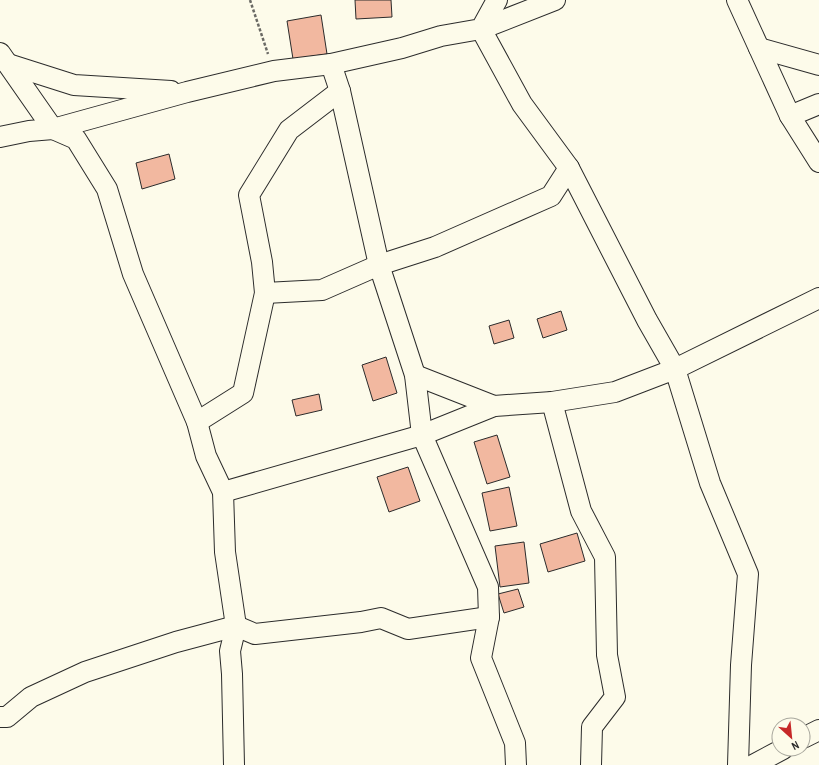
<svg xmlns="http://www.w3.org/2000/svg" width="819" height="765" font-family="'Archivo Narrow',sans-serif">
<rect width="100%" height="100%" fill="#fdfbea"/>
<g fill="#f2b8a0" stroke="#2b2b2b">
<polygon points="355,0 391,0 392,17 356,19"/>
<polygon points="321,15 327,54 293,59 287,21"/>
<polygon points="169,154 175,179 142,189 136,163"/>
<polygon points="561,311 567,330 543,338 537,319"/>
<polygon points="509,320 514,338 494,344 489,326"/>
<polygon points="386,357 397,393 373,401 362,365"/>
<polygon points="319,394 322,410 296,416 292,400"/>
<polygon points="497,435 510,477 487,484 474,442"/>
<polygon points="408,467 420,501 389,512 377,477"/>
<polygon points="509,487 517,526 490,531 482,493"/>
<polygon points="577,533 585,561 548,572 540,544"/>
<polygon points="524,542 529,583 500,587 495,546"/>
<polygon points="518,589 524,607 504,613 498,594"/>
</g>
<g fill="none" stroke-linecap="round" stroke-linejoin="round">
<g stroke="#2b2b2b" stroke-width="22">
<g id="minor">
<polyline points="555,0 481,29 522,104 569,168 647,320 675,369 710,483 748,574 741,665 738,765"/>
<polyline points="737,0 790,116 819,162"/>
<polyline points="759,48 819,65"/>
<polyline points="0,53 53,129 76,139 107,189 133,274 197,422 206,456 223,492 225,552 236,626 230,651 232,674 234,765"/>
<polyline points="8,64 74,85 171,91"/>
<polyline points="331,64 340,91 379,265 415,375 422,435 488,587 489,617 481,658 515,743 516,765"/>
<polyline points="790,116 819,104"/>
<polyline points="0,137 29,131 53,129 187,92 274,71 331,64 402,48 441,36 481,29 497,0"/>
<polyline points="265,293 322,290 379,265 435,247 551,196 569,168"/>
<polyline points="415,375 494,406"/>
<polyline points="552,402 581,511 605,557 607,655 615,697 592,727 591,765"/>
<polyline points="197,422 243,393 265,293 262,262 249,195 289,130 340,91"/>
<polyline points="223,492 422,435 494,406 552,402 615,392 675,369 819,298"/>
<polyline points="0,717 7,717 31,697 85,672 176,642 236,626 255,634 361,622 381,618 408,629 489,617"/>
<polyline points="803,738 819,730"/>
<polyline points="753,765 783,749"/>
</g>
</g>
<polyline stroke="#6a6964" stroke-width="2.5" stroke-dasharray="3 2" stroke-linecap="butt" points="250,0 268,54"/>
<use href="#minor" stroke="#fdfbea" stroke-width="20"/>
</g>
<g transform="translate(791 737) rotate(153)"><circle r="19" fill="#fdfbea" stroke="#a9a89e"/>
<path d="M0-3L7 15L0 10L-7 15Z" fill="#c62828"/>
<text y="-6" font-size="11" font-weight="bold" text-anchor="middle" fill="#2b2b2b">N</text>
</g>
</svg>
